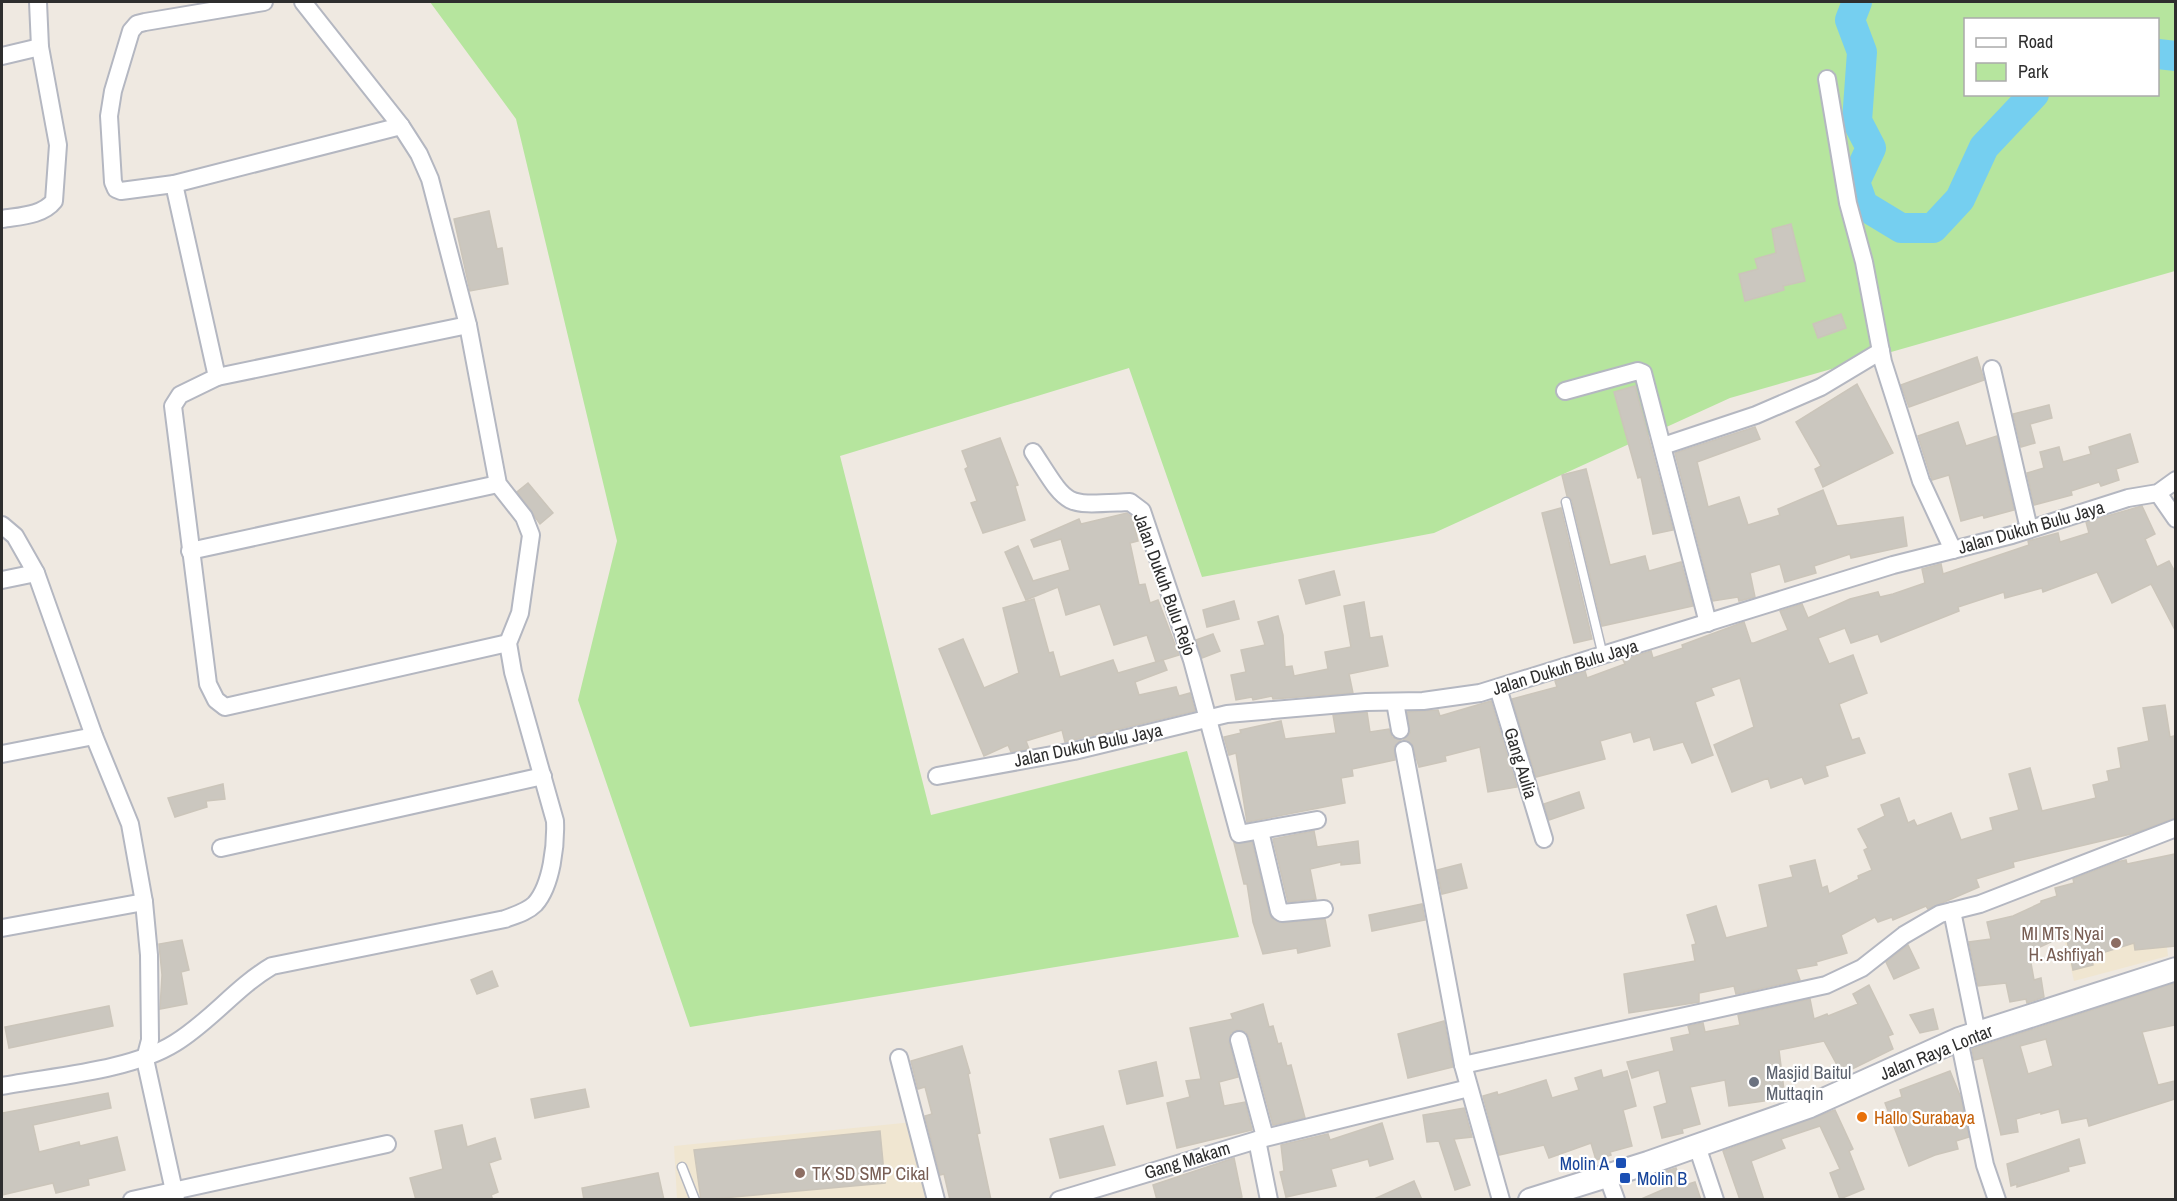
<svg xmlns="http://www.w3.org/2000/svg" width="2177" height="1201" font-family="'Archivo Narrow',sans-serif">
<rect width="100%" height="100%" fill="#efe9e1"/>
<g fill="#f0e6d1">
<polygon points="2163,911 2168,956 2074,981 2062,930"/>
<polygon points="913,1122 931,1199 677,1199 674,1146"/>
</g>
<path fill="#b6e59e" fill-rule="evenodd" d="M430 2H2175V271L1730 398 1434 533 1202 577 1129 368 840 456 931 815 1187 751 1239 937 690 1027 578 700 617 541 516 119ZM1966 20H2158V94H1966Z"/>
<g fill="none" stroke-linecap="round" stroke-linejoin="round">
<g stroke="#75cff0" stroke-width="30">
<polyline points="1857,2 1850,20 1862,52 1857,121 1871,148 1855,182 1863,205 1901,228 1933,228 1960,199 1984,147 2034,94"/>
<polyline points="2158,54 2176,56"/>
</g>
</g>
<g fill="#cbc7bf" stroke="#cbc5ba" stroke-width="1.5" fill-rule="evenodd">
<polygon points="489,211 497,249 502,248 508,284 470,291 454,219"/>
<polygon points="1791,224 1805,281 1783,286 1784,290 1745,301 1739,274 1758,269 1755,259 1776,253 1772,229"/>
<polygon points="1841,314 1846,328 1818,338 1813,324"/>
<polygon points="1977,357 1984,380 1909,407 1901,385"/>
<polygon points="1857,384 1893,453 1823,487 1815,469 1821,466 1796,422"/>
<polygon points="1635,386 1673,530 1653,534 1641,477 1638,478 1614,392"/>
<polygon points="2049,405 2052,418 2030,424 2035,443 2021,447 2013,414"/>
<polygon points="1958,422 1966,446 1997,436 2014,510 1984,518 1983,515 1961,521 1949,475 1932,480 1918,436"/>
<polygon points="1755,427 1760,439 1697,462 1708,507 1739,497 1748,525 1780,515 1778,509 1823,490 1837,526 1903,517 1907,546 1851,558 1850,554 1814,566 1816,573 1785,582 1780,564 1750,573 1755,597 1739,601 1738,597 1713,601 1675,453"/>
<polygon points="2130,434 2138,462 2116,469 2119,480 2101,486 2099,482 2071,491 2072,495 2034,505 2027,473 2044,468 2040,452 2059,447 2063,462 2091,454 2089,447"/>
<polygon points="1000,438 1018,485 1015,486 1025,520 983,533 971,503 977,501 965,469 968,467 962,451"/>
<polygon points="1586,469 1610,565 1645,556 1649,571 1681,562 1693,606 1602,626 1572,501 1567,496 1562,475"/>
<polygon points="528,483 553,513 540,524 517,492"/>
<polygon points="2142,506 2155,534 2145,539 2157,567 2169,561 2175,572 2175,630 2151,584 2112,603 2097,572 2043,592 2042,588 2005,598 2004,592 1958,607 1959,611 1881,642 1878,634 1851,643 1845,628 1818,638 1829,664 1853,655 1867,693 1839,704 1852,740 1859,738 1865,753 1825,766 1828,776 1805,784 1802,777 1771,788 1768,778 1732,792 1714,745 1754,727 1740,678 1711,688 1714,695 1695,702 1713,755 1692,763 1683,742 1654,750 1650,737 1634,742 1631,732 1600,741 1605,759 1536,777 1512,699 1557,687 1555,681 1585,671 1587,678 1625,664 1623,660 1651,651 1653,658 1683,648 1682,645 1744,622 1751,643 1754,643 1788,630 1780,611 1802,604 1808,618 1850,599 1878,592 1880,597 1893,594 1925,583 1922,569 1941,564 1943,574 2029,545 2028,541 2058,533 2060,542 2089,533 2086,522"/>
<polygon points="1561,508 1592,639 1574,643 1542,513"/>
<polygon points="1127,513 1132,517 1138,541 1130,543 1139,585 1145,584 1150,603 1158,600 1179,655 1156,662 1147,635 1114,645 1100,604 1066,615 1058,587 1026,600 1005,552 1018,546 1033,581 1070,570 1061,539 1034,547 1031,540 1079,519 1081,524"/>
<polygon points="1334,571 1340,595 1306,604 1299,580"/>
<polygon points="1034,599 1049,653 1053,652 1060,677 1113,660 1118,673 1163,660 1167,670 1135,682 1139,695 1176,687 1179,696 1190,693 1195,711 1065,742 1062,730 1026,741 1029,749 1011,752 1008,745 984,756 939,649 963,639 984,688 1019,673 1003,608"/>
<polygon points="1234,601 1239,619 1207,627 1203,610"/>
<polygon points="1364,602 1370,638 1382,636 1388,666 1349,674 1353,693 1273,699 1272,696 1253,700 1252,697 1236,700 1231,675 1246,672 1241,650 1265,645 1258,622 1278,616 1283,635 1285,667 1292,666 1294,676 1328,669 1325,652 1351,647 1344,606"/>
<polygon points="1213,634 1220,651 1202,658 1196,640"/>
<polygon points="1491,701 1517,787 1488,792 1480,747 1445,756 1446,761 1419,767 1412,744 1403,740 1410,733 1407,712 1438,710 1440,716"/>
<polygon points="2165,705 2170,737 2174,736 2175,744 2175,818 2135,833 2013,862 2014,867 1976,879 1979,887 1928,909 1926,906 1893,920 1892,917 1878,922 1875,917 1841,935 1847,953 1816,962 1817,965 1796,969 1800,980 1736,994 1734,986 1699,993 1699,1002 1629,1013 1624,974 1695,961 1692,945 1696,944 1687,915 1716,906 1726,938 1768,927 1759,885 1793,877 1790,866 1815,860 1822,888 1827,886 1829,894 1859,879 1858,876 1872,870 1864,850 1868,848 1858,829 1885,816 1881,805 1899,798 1908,823 1914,820 1917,826 1951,813 1961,840 1993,830 1990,818 2019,810 2009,774 2030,768 2042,811 2096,798 2093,785 2109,781 2107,771 2121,768 2118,748 2149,741 2143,708"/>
<polygon points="1367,712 1370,732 1389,729 1392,737 1401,740 1394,747 1395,760 1352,769 1353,776 1341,778 1345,803 1247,822 1236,753 1229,755 1224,737 1241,733 1240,730 1281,721 1285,739 1336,733 1333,715"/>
<polygon points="223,784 225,799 206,801 207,807 175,817 168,798"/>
<polygon points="1579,792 1584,808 1549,820 1544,804"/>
<polygon points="1314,831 1317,847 1358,841 1360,863 1341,865 1341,862 1310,869 1316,899 1288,902 1273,839"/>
<polygon points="1252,842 1269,913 1273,919 1283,923 1325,919 1330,946 1298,953 1297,948 1263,954 1253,922 1247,884 1244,884 1234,843"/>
<polygon points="2175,854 2175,946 2135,950 2134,943 2092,956 2093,965 2073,970 2066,935 2029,952 2034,980 2041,978 2044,997 2027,1003 2026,999 2010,1002 2006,983 1978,986 1969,942 1991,939 1987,922 2013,916 2041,903 2041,901 2057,896 2055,888 2074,883 2073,879 2117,862 2126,860 2127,864"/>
<polygon points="1461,864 1467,888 1442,894 1437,870"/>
<polygon points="1422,904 1425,920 1372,931 1369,915"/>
<polygon points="182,940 189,970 181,972 187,1004 160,1009 162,975 159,944"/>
<polygon points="1908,945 1919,968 1894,979 1886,962"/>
<polygon points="492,971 498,986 477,994 471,980"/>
<path d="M2175 983V1025L2142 1032 2158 1085 2175 1081V1099L2089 1126 2087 1118 2062 1123 2059 1109 2041 1114V1112L2016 1119 2018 1132 2001 1135 1983 1058 1974 1060 1972 1049ZM2046 1039 2053 1066 2028 1074 2020 1046Z"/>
<polygon points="1869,985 1893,1034 1888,1036 1893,1049 1842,1074 1824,1041 1779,1050 1785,1098 1729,1106 1725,1080 1690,1087 1700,1124 1682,1129 1683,1133 1662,1138 1654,1107 1667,1103 1659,1070 1632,1078 1627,1062 1674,1051 1671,1038 1690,1034 1688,1026 1703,1023 1705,1032 1740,1025 1738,1015 1810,999 1814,1019 1827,1014 1828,1016 1858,1004 1853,994"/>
<polygon points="1263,1004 1269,1027 1273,1026 1278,1044 1281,1043 1287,1066 1291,1065 1305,1118 1273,1125 1249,1037 1246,1032 1237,1030 1231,1033 1229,1042 1238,1077 1219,1082 1224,1106 1245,1102 1252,1130 1177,1148 1167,1103 1190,1097 1186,1081 1201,1079 1190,1028 1233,1019 1231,1014"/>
<polygon points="109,1006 113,1026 9,1048 5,1027"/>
<polygon points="1933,1009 1938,1029 1920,1033 1910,1015"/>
<polygon points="1444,1021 1453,1067 1408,1078 1398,1034"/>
<polygon points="962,1046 970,1073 968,1074 980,1133 977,1134 991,1200 950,1200 944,1174 940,1175 925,1116 932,1114 925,1087 918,1089 911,1061"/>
<polygon points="1156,1062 1163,1096 1127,1104 1119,1071"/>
<polygon points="1601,1070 1603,1078 1627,1071 1636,1106 1623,1110 1632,1146 1610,1152 1611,1155 1596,1160 1591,1143 1549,1158 1544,1145 1499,1155 1483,1096 1497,1092 1498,1095 1546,1080 1552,1098 1579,1090 1575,1078"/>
<polygon points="1950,1071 1961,1098 1969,1137 1956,1141 1958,1149 1935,1155 1909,1166 1885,1103 1902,1097 1900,1090"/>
<polygon points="585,1089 589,1107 535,1118 531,1099"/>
<polygon points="108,1093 111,1108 33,1125 39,1152 79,1142 80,1146 117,1137 125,1170 88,1179 89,1185 56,1193 53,1183 2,1195 2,1113"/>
<polygon points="1464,1108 1472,1137 1454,1139 1470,1185 1455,1190 1439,1141 1427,1142 1423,1115"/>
<polygon points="1835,1110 1853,1149 1849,1151 1864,1189 1840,1199 1830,1173 1840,1169 1820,1126 1781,1139 1785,1148 1751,1161 1764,1200 1740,1200 1723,1151"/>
<polygon points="1382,1123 1393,1159 1370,1166 1368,1159 1331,1169 1336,1186 1286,1197 1280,1172 1284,1171 1281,1145 1328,1134 1330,1140"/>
<polygon points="462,1125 467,1147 495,1138 501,1159 489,1163 498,1192 491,1195 493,1200 416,1200 410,1178 443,1169 435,1131"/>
<polygon points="1103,1126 1115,1165 1060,1178 1050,1139"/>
<polygon points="880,1131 885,1183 701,1200 694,1150"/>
<polygon points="2079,1139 2085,1163 2068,1167 2069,1171 2017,1187 2017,1184 2011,1186 2007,1164"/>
<polygon points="1234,1158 1242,1197 1233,1200 1157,1200 1153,1185"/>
<polygon points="1676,1168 1682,1186 1695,1182 1701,1200 1639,1200 1669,1187 1663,1172"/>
<polygon points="658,1173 664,1200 584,1200 582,1188"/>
<polygon points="1414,1181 1422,1200 1372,1200"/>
</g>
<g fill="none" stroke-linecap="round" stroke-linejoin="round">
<g stroke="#b4b7c1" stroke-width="11">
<g id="lane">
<polyline points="1566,502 1603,656"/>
<polyline points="682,1167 695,1200"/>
</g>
</g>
<g stroke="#b4b7c1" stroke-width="20">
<g id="street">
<polyline points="264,2 145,22 137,24 131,31 113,91 109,116 113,182 116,189 121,191 174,184 401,126"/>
<polyline points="2,56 40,47"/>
<polyline points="1827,79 1848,203 1864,262 1883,362 1921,481 1953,550"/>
<polyline points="174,184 217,377 180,395 173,406 208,684 216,700 225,707 508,643"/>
<path d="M2 219C19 216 42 216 54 201L58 145 40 47 38 2"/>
<polyline points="1992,369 2029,529"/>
<polyline points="217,377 468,325"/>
<polyline points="1565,391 1638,371 1643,373 1708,623"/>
<polyline points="1663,446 1756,415 1821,387 1881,351"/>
<path d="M1033 452C1070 509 1062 505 1130 502L1142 511 1192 660 1239 834 1317 820"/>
<polyline points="2158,493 2176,519"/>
<polyline points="2,525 15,536 36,573 94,736 130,824 144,902 149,955 150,1040 145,1059 176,1200"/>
<polyline points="190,551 498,484"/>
<polyline points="2,580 36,573"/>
<polyline points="1498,688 1544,839"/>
<polyline points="1395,702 1400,730"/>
<polyline points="1404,750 1463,1065 1501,1200"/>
<polyline points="2,754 94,736"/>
<polyline points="937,776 1074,751 1227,714 1366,702 1423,701 1480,693 1893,565 2012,535 2128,498 2158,493 2176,480"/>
<polyline points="1260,831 1279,911 1282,913 1324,909"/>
<polyline points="221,848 543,776"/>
<polyline points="1952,911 1977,1033"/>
<polyline points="2,928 144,902"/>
<polyline points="1959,1039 1985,1165 1997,1200"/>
<polyline points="1239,1040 1265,1137"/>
<polyline points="899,1058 936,1200"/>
<polyline points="1463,1065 1826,985 1862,968 1904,935 1940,914 1980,904 2176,828"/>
<path d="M2 1086C54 1076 130 1071 175 1043 211 1021 236 987 272 966L505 919C515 915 527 912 535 904 552 885 556 844 555 821L513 672 508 643 520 613 531 535 524 517 498 484 468 325 430 179 419 154 401 126 303 2"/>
<polyline points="1257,1140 1269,1200"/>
<polyline points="1697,1146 1715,1200"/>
<polyline points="1607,1175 1616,1200"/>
<polyline points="132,1200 387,1144"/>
<polyline points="1059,1200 1257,1140 1469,1088"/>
</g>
</g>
<g stroke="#b4b7c1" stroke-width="26">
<polyline id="secondary" points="1530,1200 1648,1163 1810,1106 1959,1039 2176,969"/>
</g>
<use href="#lane" stroke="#fff" stroke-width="8"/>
<use href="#street" stroke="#fff" stroke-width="16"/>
<use href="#secondary" stroke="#fff" stroke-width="22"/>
</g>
<g fill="#8d6e63" stroke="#fff" stroke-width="2">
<circle cx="2116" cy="943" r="6"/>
<circle cx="800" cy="1173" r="6"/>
</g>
<circle fill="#6b7280" stroke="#fff" stroke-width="2" cx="1754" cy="1082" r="6"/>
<circle fill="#e8710a" stroke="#fff" stroke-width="2" cx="1862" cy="1117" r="6"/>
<g fill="#1a4fb4" stroke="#fff" stroke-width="2">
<rect x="1615" y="1157" width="12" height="12" rx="3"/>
<rect x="1619" y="1172" width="12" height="12" rx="3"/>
</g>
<g text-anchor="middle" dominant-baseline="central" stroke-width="4.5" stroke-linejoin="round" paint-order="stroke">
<g font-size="18" fill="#2e2e2e" stroke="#fff">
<text transform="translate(2031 527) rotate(-16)">Jalan Dukuh Bulu Jaya</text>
<text transform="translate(1165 584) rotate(70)">Jalan Dukuh Bulu Rejo</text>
<text transform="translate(1565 667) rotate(-17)">Jalan Dukuh Bulu Jaya</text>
<text transform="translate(1088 745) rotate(-12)">Jalan Dukuh Bulu Jaya</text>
<text transform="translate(1521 763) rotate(73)">Gang Aulia</text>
<text transform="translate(1936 1052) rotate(-22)">Jalan Raya Lontar</text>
<text transform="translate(1187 1160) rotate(-17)">Gang Makam</text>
</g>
<g font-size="18" fill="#785e54" stroke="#fff" text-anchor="end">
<text x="2104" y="933">MI MTs Nyai<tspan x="2104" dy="21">H. Ashfiyah</tspan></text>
<text x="812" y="1173" text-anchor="start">TK SD SMP Cikal</text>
</g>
<g font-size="18" fill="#5b616d" stroke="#fff" text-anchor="start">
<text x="1766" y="1072">Masjid Baitul<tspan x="1766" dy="21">Muttaqin</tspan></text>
</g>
<g font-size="18" fill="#c56008" stroke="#fff" text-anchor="start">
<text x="1874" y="1117">Hallo Surabaya</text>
</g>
<g font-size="18" fill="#164399" stroke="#fff" text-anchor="end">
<text x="1609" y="1163">Molin A</text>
<text x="1637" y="1178" text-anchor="start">Molin B</text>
</g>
</g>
<rect width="2177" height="1201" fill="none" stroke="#2e2e2e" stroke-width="6"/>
<rect x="1964" y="18" width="195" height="78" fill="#ffffff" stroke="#ababab" stroke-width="1.5"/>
<rect x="1976" y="38" width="30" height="9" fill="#ffffff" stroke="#ababab" stroke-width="1.5"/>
<text x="2018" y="48" font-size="18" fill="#2e2e2e">Road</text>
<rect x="1976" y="63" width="30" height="18" fill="#b6e59e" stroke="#ababab" stroke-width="1.5"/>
<text x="2018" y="78" font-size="18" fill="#2e2e2e">Park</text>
</svg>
